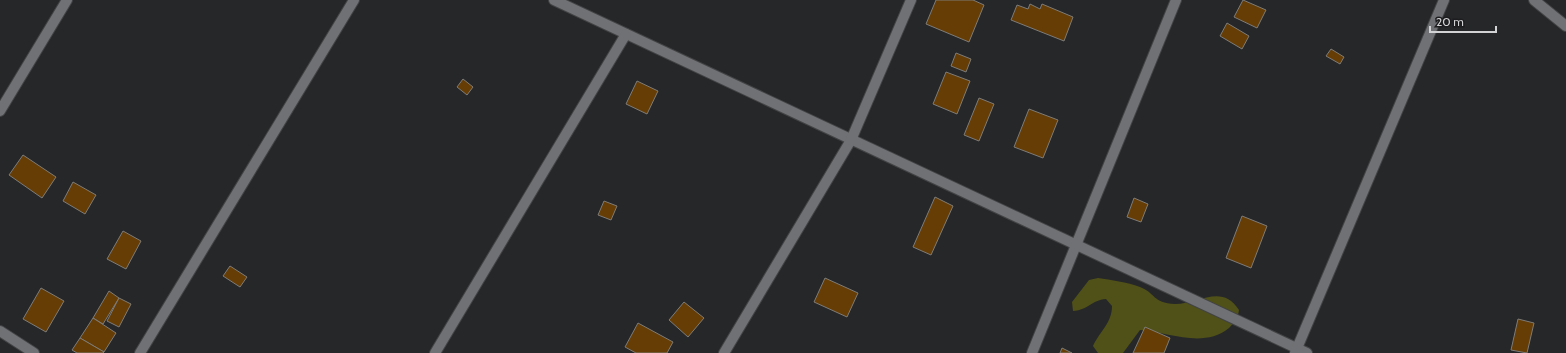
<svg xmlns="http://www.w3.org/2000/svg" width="1566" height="353" font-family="Cabin,sans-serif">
<rect width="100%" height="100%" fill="#262729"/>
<path fill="#505118" d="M1098 278C1111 280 1127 282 1140 287 1156 293 1152 303 1175 304 1199 304 1222 283 1239 310 1238 318 1235 322 1229 328 1203 349 1169 332 1140 330L1123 353H1098L1093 346C1100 331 1112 323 1112 306L1106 299C1091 300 1089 310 1073 311L1072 302 1089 280Z"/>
<g fill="#663d05" stroke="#7e7c79">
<polygon points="936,0 973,0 984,5 969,42 926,24"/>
<polygon points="1243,0 1266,10 1257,28 1234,17"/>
<polygon points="1030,4 1040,9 1042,4 1073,17 1064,41 1011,20 1017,5 1028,9"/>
<polygon points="1227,23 1249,36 1242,49 1220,36"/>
<polygon points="1331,49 1344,57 1340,64 1326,56"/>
<polygon points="956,53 971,59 966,72 951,66"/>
<polygon points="946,72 970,81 957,114 933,104"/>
<polygon points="463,79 473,87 467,95 457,87"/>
<polygon points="637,81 658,91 647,114 626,104"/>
<polygon points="979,98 994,104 979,141 964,135"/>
<polygon points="1029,109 1058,120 1043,158 1014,147"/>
<polygon points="23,155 56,177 42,198 9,175"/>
<polygon points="73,182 96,195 85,214 63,201"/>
<polygon points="935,197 953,206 931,255 913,247"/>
<polygon points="1134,198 1148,204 1141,222 1127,217"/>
<polygon points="604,201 617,206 611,220 598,215"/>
<polygon points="1242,216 1267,226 1251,268 1226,258"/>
<polygon points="123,231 141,241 126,269 107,259"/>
<polygon points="230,266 247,277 240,287 223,276"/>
<polygon points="825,278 858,293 847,317 814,302"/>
<polygon points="41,288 64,301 46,332 23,319"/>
<polygon points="109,291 119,298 103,324 93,318"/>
<polygon points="119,298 131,304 119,327 107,321"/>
<polygon points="684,302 704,318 688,337 669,320"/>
<polygon points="93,318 116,333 104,352 80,338"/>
<polygon points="1518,319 1534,323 1527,353 1511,350"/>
<polygon points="638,323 673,342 667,353 636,353 625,347"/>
<polygon points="1145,327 1170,338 1164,353 1133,353"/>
<polygon points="80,338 104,352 103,353 77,353 72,350"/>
<polygon points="1062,348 1072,353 1060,353"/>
</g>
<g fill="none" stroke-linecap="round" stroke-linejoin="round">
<g stroke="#424345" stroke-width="12">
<g id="street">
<polyline points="554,0 1307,353"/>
<polyline points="1534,0 1566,26"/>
<polyline points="0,111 67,0"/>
<polyline points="0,331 34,353"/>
<polyline points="140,353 354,0"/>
<polyline points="435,353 626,34"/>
<polyline points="724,353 851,140 911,0"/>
<polyline points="1032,353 1176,0"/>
<polyline points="1295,353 1444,0"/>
</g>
</g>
<use href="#street" stroke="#707174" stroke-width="10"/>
</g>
<path d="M1430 26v6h66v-6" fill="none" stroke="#d3d3d5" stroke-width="2"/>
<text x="1436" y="26" font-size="12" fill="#d3d3d5" stroke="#1d1d20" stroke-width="3" paint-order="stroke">20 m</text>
</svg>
